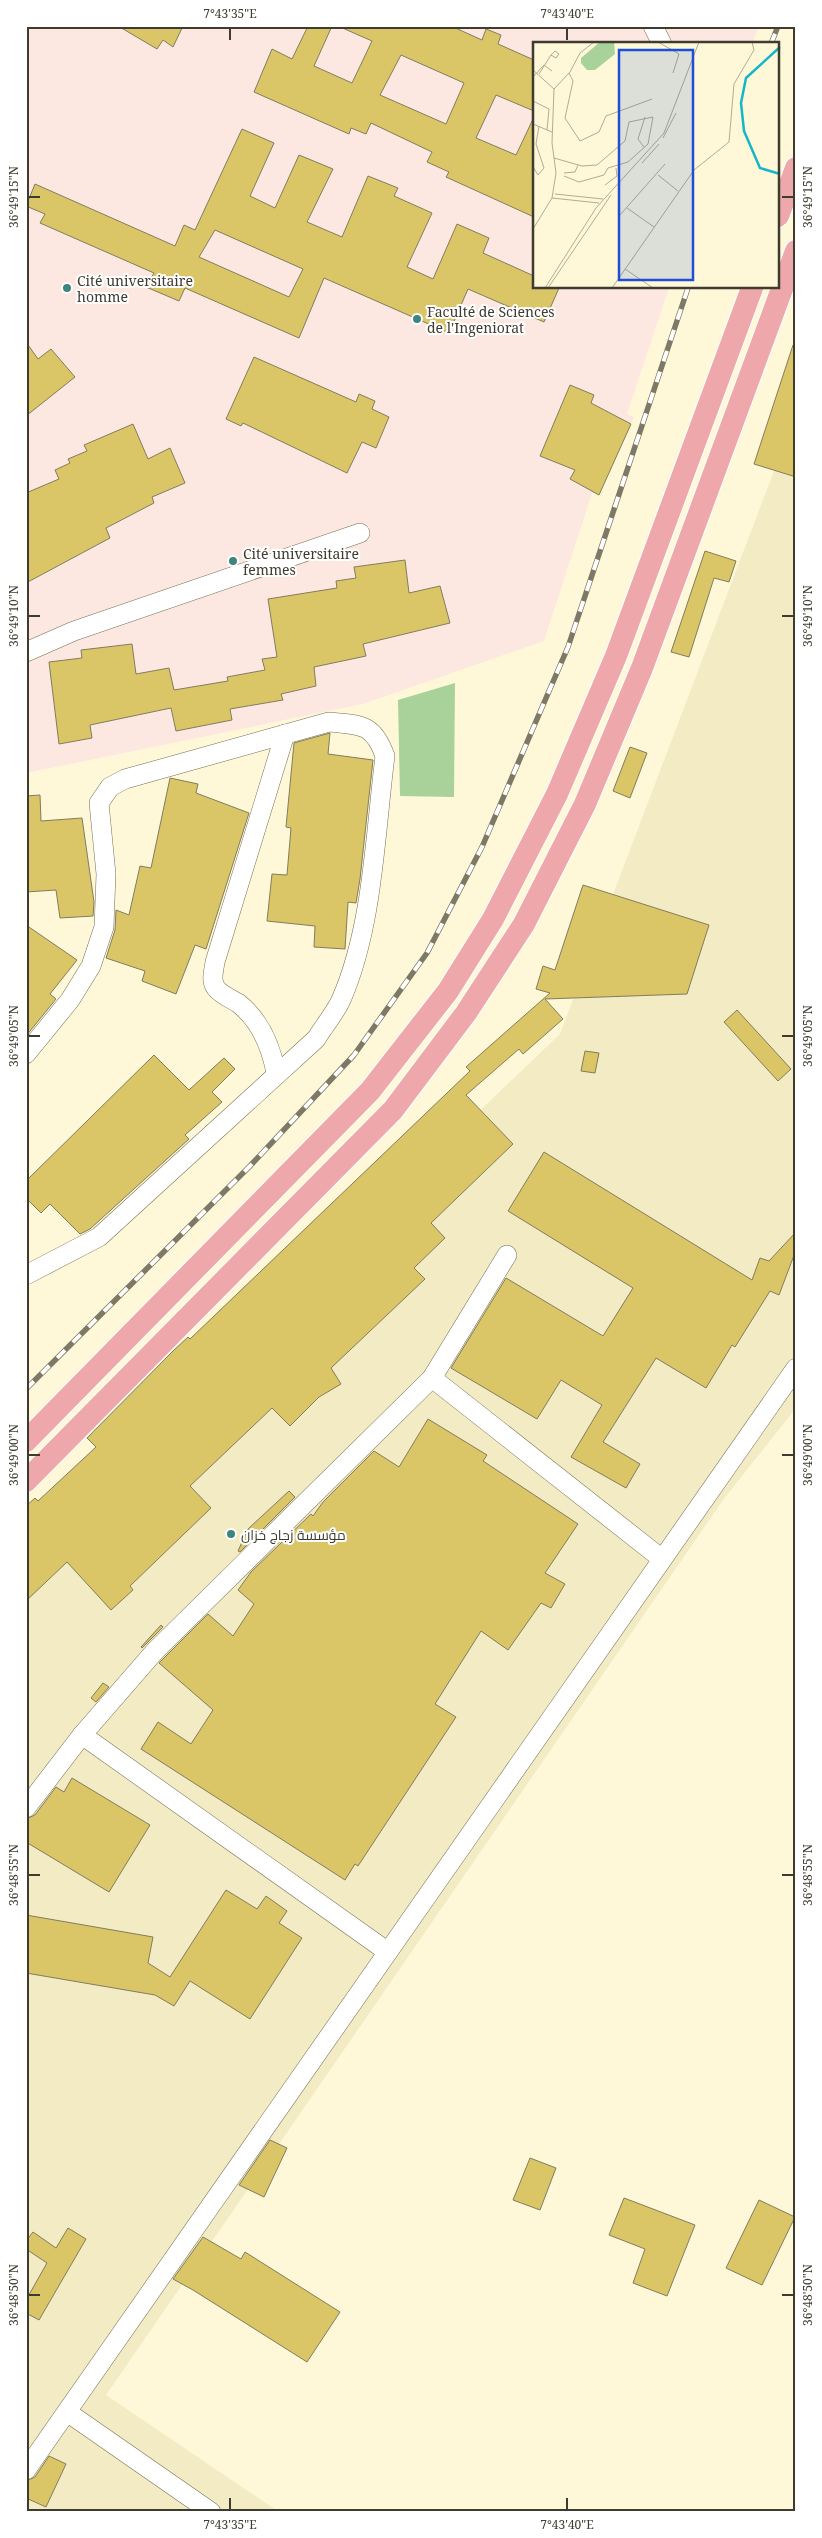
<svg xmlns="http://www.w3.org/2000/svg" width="822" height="2538" font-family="'Noto Serif',Cairo,serif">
<rect width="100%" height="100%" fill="#fef8d8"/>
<polygon fill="#f3ebc4" points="796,413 796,1408 723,1500 106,2395 279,2512 26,2512 26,1545 560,1034"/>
<polygon fill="#fce8e0" points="26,26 759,26 752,44 534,44 534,288 669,288 627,414 634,417 599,495 592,493 544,641 363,704 26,773"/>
<polygon fill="#a9d19a" points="455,683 454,797 400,796 398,700"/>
<g fill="#dac666" stroke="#827c5f" fill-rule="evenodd">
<polygon points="118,26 183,26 173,47 163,40 157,49"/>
<path d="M308 26H332L314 66 352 83 372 41 338 26H451L482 40 486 29 501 35 498 44 534 60V111L496 95 476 138 516 155 534 117V217L446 177 449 172 427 162 432 152 371 123 366 134 351 128 349 134 254 92 272 49 292 59ZM401 55 464 83 446 124 380 95Z"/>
<path d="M242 129 274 143 250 196 275 208 299 155 333 169 307 222 342 237 368 176 398 188 394 196 432 213 407 267 433 279 457 224 489 238 483 253 534 276V288H559L544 322 468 289 449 333 324 278 299 338 185 288 179 301 146 287 154 273 40 223 45 214 26 206 35 184 175 246 184 225 195 230ZM215 230 303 269 289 297 199 257Z"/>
<polygon points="26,342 38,359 51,349 75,377 26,416"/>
<polygon points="793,345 796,345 796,477 754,464"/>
<polygon points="254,357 356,402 359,394 375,401 372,409 389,417 376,448 362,442 347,473 243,423 241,426 226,419"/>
<polygon points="570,385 594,395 591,403 631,424 599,495 570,479 575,470 540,456"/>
<polygon points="133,424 148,459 170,448 185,483 152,497 154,503 106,528 110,538 26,583 26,493 59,479 55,470 70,463 68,459 87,451 84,445"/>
<polygon points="705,551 736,561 729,582 714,578 689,657 671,652"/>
<polygon points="405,560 409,593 440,586 450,623 363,644 366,656 314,667 316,686 281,694 283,700 230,709 232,720 176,731 171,708 90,725 92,738 59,744 49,662 82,658 81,650 132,644 136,674 169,668 174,690 228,681 227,677 265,670 262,659 277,657 268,599 337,588 336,581 356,578 354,567"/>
<polygon points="330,733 328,754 373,760 360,879 356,903 348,902 345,949 314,947 315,926 267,921 272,874 287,875 291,828 286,827 294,743"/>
<polygon points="630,747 647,753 630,798 613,791"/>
<polygon points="170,778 198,784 196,793 249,813 206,949 195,945 176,994 142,981 145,971 106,958 115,930 116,910 129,915 140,866 151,868"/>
<polygon points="40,795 41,821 82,818 94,902 93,916 60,918 56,890 26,892 26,796"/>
<polygon points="583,885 709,925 687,994 545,999 563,1019 523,1054 519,1049 466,1095 513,1144 431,1223 445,1238 414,1268 425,1279 331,1368 341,1384 319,1397 290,1426 272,1408 190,1486 211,1508 130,1586 133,1590 111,1610 67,1562 26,1601 26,1506 35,1498 38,1501 96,1447 87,1438 173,1351 188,1337 190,1339 470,1071 466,1067 550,993 536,989 543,966 555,970"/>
<polygon points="26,925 77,960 50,994 56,999 26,1036"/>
<polygon points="737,1010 791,1069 778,1081 724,1022"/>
<polygon points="585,1051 599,1053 595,1073 581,1071"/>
<polygon points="154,1055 189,1090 224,1058 235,1069 212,1092 222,1102 185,1135 189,1139 90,1229 80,1234 50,1204 41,1213 26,1198 26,1181"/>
<polygon points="544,1152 752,1280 760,1258 769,1261 796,1232 796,1250 779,1295 770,1291 735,1347 732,1345 706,1388 656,1358 603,1442 640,1464 626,1488 571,1457 602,1405 561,1380 537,1419 451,1368 506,1278 603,1336 633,1288 508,1211"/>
<polygon points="428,1419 487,1455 483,1461 578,1524 545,1573 565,1584 551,1608 541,1603 508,1650 481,1631 435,1704 456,1717 358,1866 355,1864 345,1880 141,1749 158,1722 191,1744 213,1710 159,1663 208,1614 233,1636 254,1604 238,1590 251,1572 311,1514 313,1516 323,1502 374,1451 399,1467"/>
<polygon points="289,1491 295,1497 240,1552 238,1551 248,1529"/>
<polygon points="161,1625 163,1627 142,1648 141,1647"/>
<polygon points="103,1683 109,1687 96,1702 91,1698"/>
<polygon points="72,1778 150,1825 109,1892 26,1842 26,1819 35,1815 56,1787 64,1792"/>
<polygon points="226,1890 257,1909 266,1896 287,1911 279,1923 302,1938 250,2019 190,1981 174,2006 155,1995 26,1973 26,1915 153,1937 148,1963 170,1977"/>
<polygon points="270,2140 287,2148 264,2197 239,2185"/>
<polygon points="530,2158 556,2168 540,2210 513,2200"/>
<polygon points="624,2198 695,2225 667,2296 633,2283 645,2249 609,2235"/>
<polygon points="759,2200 795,2217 762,2285 726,2268"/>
<polygon points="68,2228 86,2239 39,2320 26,2313 26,2300 47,2263 26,2249 26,2241 33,2232 56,2248"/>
<polygon points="203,2237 241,2259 245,2252 340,2312 307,2362 193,2290 173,2279"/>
<polygon points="49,2456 66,2464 46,2507 26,2498 26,2481 35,2477"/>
</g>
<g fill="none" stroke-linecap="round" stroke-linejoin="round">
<g stroke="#756f53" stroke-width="20">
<g id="minor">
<polyline points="653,26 662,44"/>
<polyline points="26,652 74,631 360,533"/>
<path d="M26 1054 70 1000 91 966 104 927 106 874 99 803 110 787 125 779 329 722C361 725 373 723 385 756 375 835 373 927 341 1000 335 1013 324 1026 316 1039L99 1237 26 1275"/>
<path d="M276 1073C271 1047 260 1020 238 1003 231 999 220 994 216 988 210 980 214 971 215 962L285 734"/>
<polyline points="432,1378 662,1559"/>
<polyline points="82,1735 388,1952"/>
<polyline points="26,1808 82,1735 155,1651 432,1378 507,1255"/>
<polyline points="67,2412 211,2512"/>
<polyline points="26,2470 796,1368"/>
</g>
</g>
<g stroke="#fff" stroke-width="24">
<g id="major">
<polyline points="778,216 796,168"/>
<polyline points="26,1441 370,1091 448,991 493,919 557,794 616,656 752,288"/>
<polyline points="26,1481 393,1110 466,1013 524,924 585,804 642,668 796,251"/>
</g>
</g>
<use href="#minor" stroke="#fff" stroke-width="19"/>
<use href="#major" stroke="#eea8ac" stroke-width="22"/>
<g stroke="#7d7966" stroke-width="5.5">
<g id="rail">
<polyline points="771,44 778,26"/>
<polyline points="26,1389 250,1166 354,1055 427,953 482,847 568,647 688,288"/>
</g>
</g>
<use href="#rail" stroke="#fff" stroke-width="4" stroke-dasharray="11" stroke-linecap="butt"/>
</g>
<path fill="none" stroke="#3e3b2f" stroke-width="2" d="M230 28V40M567 28V40M28 197H40M782 197H794M28 616H40M782 616H794M28 1036H40M782 1036H794M28 1455H40M782 1455H794M28 1875H40M782 1875H794M28 2295H40M782 2295H794M230 2498V2510M567 2498V2510"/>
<g fill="#3e857f" stroke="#fff" stroke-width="2">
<circle cx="67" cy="288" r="5"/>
<circle cx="417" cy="319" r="5"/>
<circle cx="233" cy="561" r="5"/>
<circle cx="231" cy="1534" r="5"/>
</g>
<g text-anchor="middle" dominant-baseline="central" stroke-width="4" stroke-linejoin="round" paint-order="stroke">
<g font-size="14" fill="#3e3b2f" stroke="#fff" text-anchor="start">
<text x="77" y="280">Cité universitaire<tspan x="77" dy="16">homme</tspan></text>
<text x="427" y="311">Faculté de Sciences<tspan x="427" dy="16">de l'Ingeniorat</tspan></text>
<text x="243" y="553">Cité universitaire<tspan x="243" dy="16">femmes</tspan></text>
<text x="241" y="1534">مؤسسة زجاج خزان</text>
</g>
</g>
<g transform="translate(533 42)">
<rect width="246" height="246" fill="#fef8d8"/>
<path d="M67 0H81L82 12 62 28H54L48 21V16Z" fill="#a9d19a"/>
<path fill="none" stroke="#14b6c7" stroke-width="2.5" d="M247 5 213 36 208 61 211 89 227 126 247 132"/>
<path fill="none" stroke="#b1ac94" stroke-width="1" d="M125 0 146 12 140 31M0 28 21 47 19 101 23 131 19 156 0 187M36 31 40 39 32 76 47 99 66 90 73 74 119 57M6 32 18 13 23 16 26 12 22 9 18 13M0 35 11 23 19 29M21 47 37 30 47 11 61 0M0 59 16 67 14 88M0 82 19 90M130 96 143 71M111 105 105 97 112 75M21 116 49 124 64 123 92 99 96 80 120 75 115 102 95 120 75 126M109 121 126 102M0 125 5 133 11 126 3 102 6 84M31 131 42 130 45 123M125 133 145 149M31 134 46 140 71 133 75 126M72 143 84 134 83 126M22 152 70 157M19 156 66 161M94 166 121 185M87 173 132 122M92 227 120 246M12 246 63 166 131 91 166 0M15 246 78 153M79 246 161 128 196 100 201 42 221 8 219 0"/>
<path fill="#1d4ed8" fill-opacity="0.15" stroke="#1d4ed8" stroke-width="2.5" d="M86 8H160V238H86Z"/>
<rect width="246" height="246" fill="none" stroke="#3e3b2f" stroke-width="2.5"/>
</g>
<rect width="822" height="2538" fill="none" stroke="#ffffff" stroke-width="55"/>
<rect x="28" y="28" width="766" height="2482" fill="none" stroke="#3e3b2f" stroke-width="2"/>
<g font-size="12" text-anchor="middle" fill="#3e3b2f">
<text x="230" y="18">7°43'35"E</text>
<text x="567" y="18">7°43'40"E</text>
<text transform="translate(14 197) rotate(-90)" y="4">36°49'15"N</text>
<text transform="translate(808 197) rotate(-90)" y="4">36°49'15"N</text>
<text transform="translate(14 616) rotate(-90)" y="4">36°49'10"N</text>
<text transform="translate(808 616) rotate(-90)" y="4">36°49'10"N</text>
<text transform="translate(14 1036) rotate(-90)" y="4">36°49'05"N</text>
<text transform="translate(808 1036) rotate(-90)" y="4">36°49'05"N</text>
<text transform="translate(14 1455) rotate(-90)" y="4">36°49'00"N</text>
<text transform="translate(808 1455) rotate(-90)" y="4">36°49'00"N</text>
<text transform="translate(14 1875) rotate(-90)" y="4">36°48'55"N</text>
<text transform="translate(808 1875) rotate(-90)" y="4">36°48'55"N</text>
<text transform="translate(14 2295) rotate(-90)" y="4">36°48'50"N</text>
<text transform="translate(808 2295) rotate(-90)" y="4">36°48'50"N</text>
<text x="230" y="2529">7°43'35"E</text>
<text x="567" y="2529">7°43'40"E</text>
</g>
</svg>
